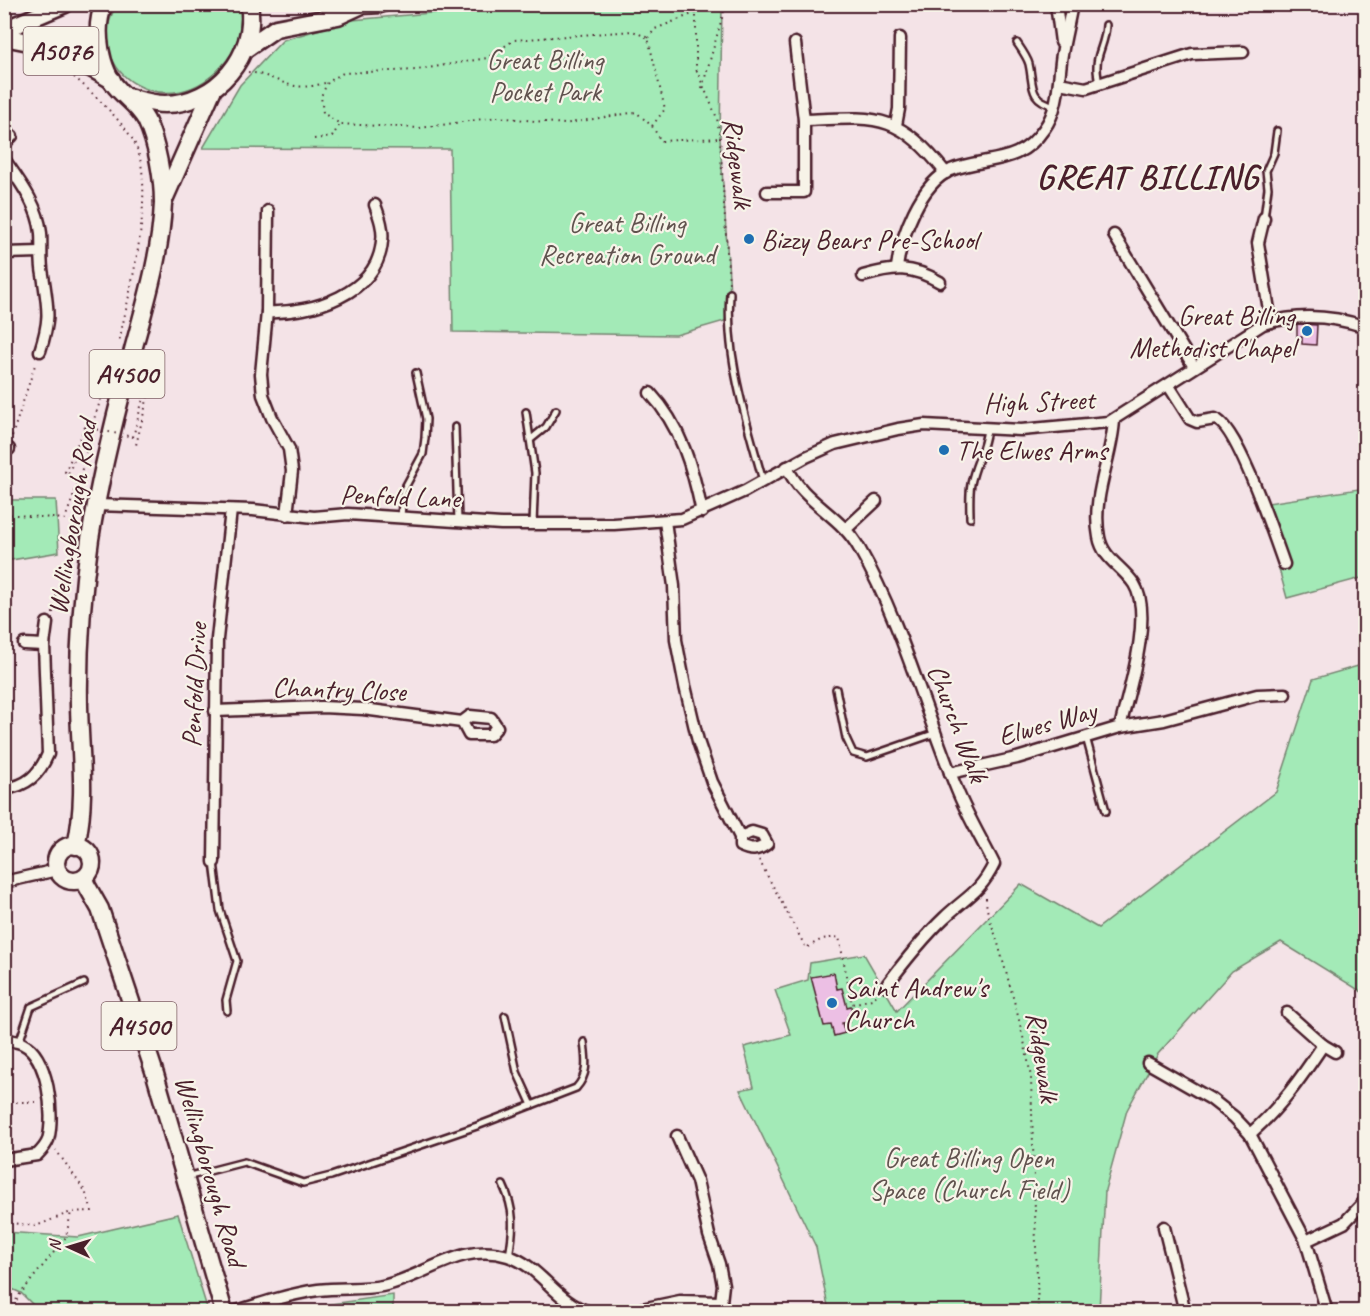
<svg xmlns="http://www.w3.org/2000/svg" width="1370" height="1316" font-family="Caveat,sans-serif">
<rect width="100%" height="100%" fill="#f4e3e7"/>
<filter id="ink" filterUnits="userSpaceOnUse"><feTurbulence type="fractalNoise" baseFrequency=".0167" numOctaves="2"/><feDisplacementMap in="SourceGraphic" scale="12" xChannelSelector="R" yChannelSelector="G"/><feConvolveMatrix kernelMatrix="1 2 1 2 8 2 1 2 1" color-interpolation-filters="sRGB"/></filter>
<g filter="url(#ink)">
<g fill="#a3eab7" stroke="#768471" stroke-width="1.5">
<path d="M117 4 240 5C244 25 239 44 226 61 171 131 77 72 117 4Z"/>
<polygon points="531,4 722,5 720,138 730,293 728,320 676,335 453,332 450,149 203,148 240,85 283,40 352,20"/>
<polygon points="1365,488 1365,577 1287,598 1261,504"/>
<polygon points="5,500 56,500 59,552 5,561"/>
<polygon points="1365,664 1365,994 1281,942 1232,971 1158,1054 1127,1110 1105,1190 1099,1311 829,1311 816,1247 740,1090 754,1087 744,1047 791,1035 775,990 808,980 810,963 864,954 897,1011 1021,884 1098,928 1276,792 1313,679"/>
<polygon points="178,1214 208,1311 39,1311 21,1293 5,1286 5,1232 78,1237"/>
<polygon points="393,1295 393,1311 283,1311"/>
</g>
<g fill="#ecbfe4" stroke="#4a1f2b" stroke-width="1.5">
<polygon points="1297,324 1317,325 1316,345 1302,344 1302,337 1297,337"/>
<polygon points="834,973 837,989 842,988 847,1007 851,1006 852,1014 848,1015 849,1022 842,1023 845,1033 834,1036 831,1025 824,1026 811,977"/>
</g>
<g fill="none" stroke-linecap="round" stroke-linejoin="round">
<g stroke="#4a1f2b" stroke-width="10">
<g id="lane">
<path d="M1017 43C1021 49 1027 57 1029 64 1034 86 1028 99 1055 106"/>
<path d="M1099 83C1092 54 1105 50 1106 25"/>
<polyline points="1264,218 1268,188 1266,171 1274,153 1277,131"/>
<path d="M730 293C725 357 746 419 763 481"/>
<polyline points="526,412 535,473 533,524"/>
<polyline points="455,427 458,522"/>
<polyline points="530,440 546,427 556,410"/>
<polyline points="401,517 403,491 423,454 425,438 426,419 416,373"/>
<path d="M970 518C970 507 969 494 971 484 975 463 984 452 987 429"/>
<polyline points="836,689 846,738 853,753 867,757 936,733"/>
<polyline points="1086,737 1106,811"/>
<polyline points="214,862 220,910 237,961 226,1000 227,1011"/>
<polyline points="505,1016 517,1072 532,1105"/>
<polyline points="19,1043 31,1007 84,983"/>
<path d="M186 1177 244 1162 303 1183 331 1176 477 1126 576 1088C589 1074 586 1060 584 1042"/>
<path d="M503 1185C515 1210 514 1229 509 1256"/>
</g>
</g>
<g stroke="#4a1f2b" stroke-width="15">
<g id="street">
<polyline points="1056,4 1061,42"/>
<polyline points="1059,83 1086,88 1192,54 1243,52"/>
<path d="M804 120C878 117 897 112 946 173"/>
<polyline points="896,125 899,109 900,38"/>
<polyline points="4,144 12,136"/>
<path d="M4 159C20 182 38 205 41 233 42 247 40 261 43 275 48 310 51 317 40 351"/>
<polyline points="767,192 804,192 804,120 795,43"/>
<polyline points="268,211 267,312 261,374 263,395 272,418 289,449 292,471 287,515"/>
<polyline points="1264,218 1258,243 1271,322"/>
<polyline points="1114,235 1194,367"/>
<polyline points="4,253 41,252"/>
<path d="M897 267C901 237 920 183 951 170 987 156 1019 166 1044 129 1060 107 1058 79 1062 54 1065 37 1069 21 1072 4"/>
<path d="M863 276C894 267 911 265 940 282"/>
<path d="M267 312C311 314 378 294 382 241 384 229 379 216 375 205"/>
<path d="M1169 386 1190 419 1197 422 1215 419C1237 425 1275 539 1284 564"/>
<path d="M650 393C681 426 693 469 702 512"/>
<polyline points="4,447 9,449"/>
<path d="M787 467C802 502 841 515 859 548 902 623 924 710 957 790 967 815 982 840 994 864 980 893 966 897 944 918 922 939 904 962 886 986"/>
<path d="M96 505 253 510 314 517 348 514 501 524H614L682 519 745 491 806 457 835 444 898 429 924 425 1021 430 1109 422 1263 324C1298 313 1331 315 1366 327"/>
<path d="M665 521 674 586 676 640 685 686 698 741 712 782 740 837 752 832 762 835 767 844C757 851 751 851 740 846V837"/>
<polyline points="846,529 876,501"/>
<polyline points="24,644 44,645"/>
<polyline points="215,711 322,707 363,709 462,722 470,716 491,718 497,727 490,735 469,735 462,722"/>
<polyline points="1120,727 1164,720 1257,695 1285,694"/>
<path d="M950 773 1017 758 1120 727C1128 693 1154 615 1134 584 1122 566 1103 559 1099 537 1091 496 1112 459 1114 420"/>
<path d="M4 789C27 786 39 775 48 754L44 645 47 623"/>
<polyline points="214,862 217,639 231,510"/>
<polyline points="4,882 57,870"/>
<polyline points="1287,1013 1323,1045 1335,1052"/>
<path d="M4 1039C10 1041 18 1041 23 1044 48 1056 55 1115 48 1140 46 1146 41 1151 37 1155L4 1160"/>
<polyline points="1148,1063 1211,1099 1234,1117 1250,1134 1306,1241 1327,1312"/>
<path d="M1250 1134C1280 1108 1301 1078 1323 1045"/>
<polyline points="677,1136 697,1181 709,1235 719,1264 723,1285 721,1302"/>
<polyline points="1164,1227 1185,1312"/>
<polyline points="1306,1241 1344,1223 1366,1200"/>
<path d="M234 1312C262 1303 290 1294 318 1290 340 1287 361 1290 382 1286 426 1277 461 1241 508 1256 541 1266 556 1303 590 1312"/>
<polyline points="627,1312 680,1301 721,1302 722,1312"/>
</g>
</g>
<g stroke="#4a1f2b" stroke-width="21">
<g id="primary">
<polyline points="4,30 65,4"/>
<polyline points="4,37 54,47 112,80"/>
<polyline points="244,50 276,28 338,16 362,5 381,4"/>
<path d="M128 97C140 100 152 104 165 104 216 104 258 55 249 4"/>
<polyline points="163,202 213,89"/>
<circle cx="74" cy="863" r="18"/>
<path d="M76 846C87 797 80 755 79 706 78 651 82 594 90 539 100 475 116 412 133 350 146 302 161 253 163 203 163 178 157 143 146 120 139 107 128 100 119 90 100 71 93 29 104 4"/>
<polyline points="83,879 100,909 155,1074 224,1312"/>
</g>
</g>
<g stroke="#4a1f2b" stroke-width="2" stroke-dasharray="1.5 4.5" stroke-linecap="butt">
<polyline points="696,4 696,69 717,118 720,138 729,284"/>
<polyline points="648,38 655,29 697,12"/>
<path d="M248 72C284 77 287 95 328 82"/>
<path d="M74 77C91 91 124 123 134 142 158 188 129 292 119 342"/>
<polyline points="702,88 726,4"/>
<polyline points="652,126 665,109 648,38 633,31 514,40 487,58 417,70 343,73 328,82 321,96 323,113 340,124 420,128 497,117 564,124 636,112 652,126 661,141 720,138"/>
<polyline points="314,139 332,137 340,124"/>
<polyline points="85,427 65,472 68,474 82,442 88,444"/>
<polyline points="12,436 36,362"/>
<polyline points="133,437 144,395 148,396 136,445"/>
<polyline points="85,484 79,481 95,416 109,376"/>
<polyline points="4,514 65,519 79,481"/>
<polyline points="7,514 8,460"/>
<polyline points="53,613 54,596 58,597"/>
<polyline points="759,860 806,948 822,939 839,937 852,1004 872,999 878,994"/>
<path d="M986 898C986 916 995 930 999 947 1011 990 1024 1033 1031 1078L1038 1312"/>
<polyline points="4,1102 37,1102"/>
<polyline points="4,1222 36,1226 71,1212 92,1211 85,1191 56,1150"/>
<polyline points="14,1312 17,1298 66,1237 71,1212"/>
</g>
<use href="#lane" stroke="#f7f3e8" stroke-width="5"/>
<use href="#street" stroke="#f7f3e8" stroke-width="10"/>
<use href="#primary" stroke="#f7f3e8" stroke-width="16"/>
<polyline stroke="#4a1f2b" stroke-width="2" stroke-dasharray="1.5 4.5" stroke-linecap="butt" points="85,427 133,437"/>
</g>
</g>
<g fill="#1f6fb2" stroke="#f7f3e8" stroke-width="2">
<circle cx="749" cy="239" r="6"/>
<circle cx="1307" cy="331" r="6"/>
<circle cx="944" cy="450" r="6"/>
<circle cx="832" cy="1003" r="6"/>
</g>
<g text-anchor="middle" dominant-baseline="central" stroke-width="4.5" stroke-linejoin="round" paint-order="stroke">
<g fill="#f7f3e8" stroke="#7e5f64" stroke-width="1.5">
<rect x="23.5" y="27" width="75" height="48" rx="4.5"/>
<rect x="89.5" y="350" width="75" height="48" rx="4.5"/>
<rect x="101.5" y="1002" width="75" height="48" rx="4.5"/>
</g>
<g font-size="27" font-weight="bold" fill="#4a1f2b">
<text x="61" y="51">A5076</text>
<text x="127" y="374">A4500</text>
<text x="139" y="1026">A4500</text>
</g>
<g font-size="28" fill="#60524e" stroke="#f7f3e8">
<text x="545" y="59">Great Billing<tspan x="545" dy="32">Pocket Park</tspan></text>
<text x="627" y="222">Great Billing<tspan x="627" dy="32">Recreation Ground</tspan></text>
<text x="969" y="1157">Great Billing Open<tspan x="969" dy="32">Space (Church Field)</tspan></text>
</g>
<g font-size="28" fill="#4a1f2b" stroke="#f7f3e8">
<text transform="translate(738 163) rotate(83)">Ridgewalk</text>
<text transform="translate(1039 401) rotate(-2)">High Street</text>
<text transform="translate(400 496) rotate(2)">Penfold Lane</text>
<text transform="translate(72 517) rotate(-81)">Wellingborough Road</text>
<text transform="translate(194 685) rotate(-87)">Penfold Drive</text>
<text transform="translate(339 689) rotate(2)">Chantry Close</text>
<text transform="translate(958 723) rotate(69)">Church Walk</text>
<text transform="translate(1047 723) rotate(-16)">Elwes Way</text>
<text transform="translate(1043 1057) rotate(81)">Ridgewalk</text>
<text transform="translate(211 1171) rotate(74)">Wellingborough Road</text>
</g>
<g font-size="28" fill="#4a1f2b" stroke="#f7f3e8" text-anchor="start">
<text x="761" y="239">Bizzy Bears Pre-School</text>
<text x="1295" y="315" text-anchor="end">Great Billing<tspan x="1295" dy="32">Methodist Chapel</tspan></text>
<text x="956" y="450">The Elwes Arms</text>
<text x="844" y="987">Saint Andrew's<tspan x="844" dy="32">Church</tspan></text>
</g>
<g font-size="34" font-weight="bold" letter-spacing="1.5" fill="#4a1f2b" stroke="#f7f3e8">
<text x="1148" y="176">GREAT BILLING</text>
</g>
</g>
<rect width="1370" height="1316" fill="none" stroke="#f7f3e8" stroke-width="24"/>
<rect x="12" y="12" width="1346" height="1292" fill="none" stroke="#4a1f2b" stroke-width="2" filter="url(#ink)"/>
<g transform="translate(69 1247) rotate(274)" stroke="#f7f3e8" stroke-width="4.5" paint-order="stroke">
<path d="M0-4.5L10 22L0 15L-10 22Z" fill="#4a1f2b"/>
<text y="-9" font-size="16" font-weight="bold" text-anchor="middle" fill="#4a1f2b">N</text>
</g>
</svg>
